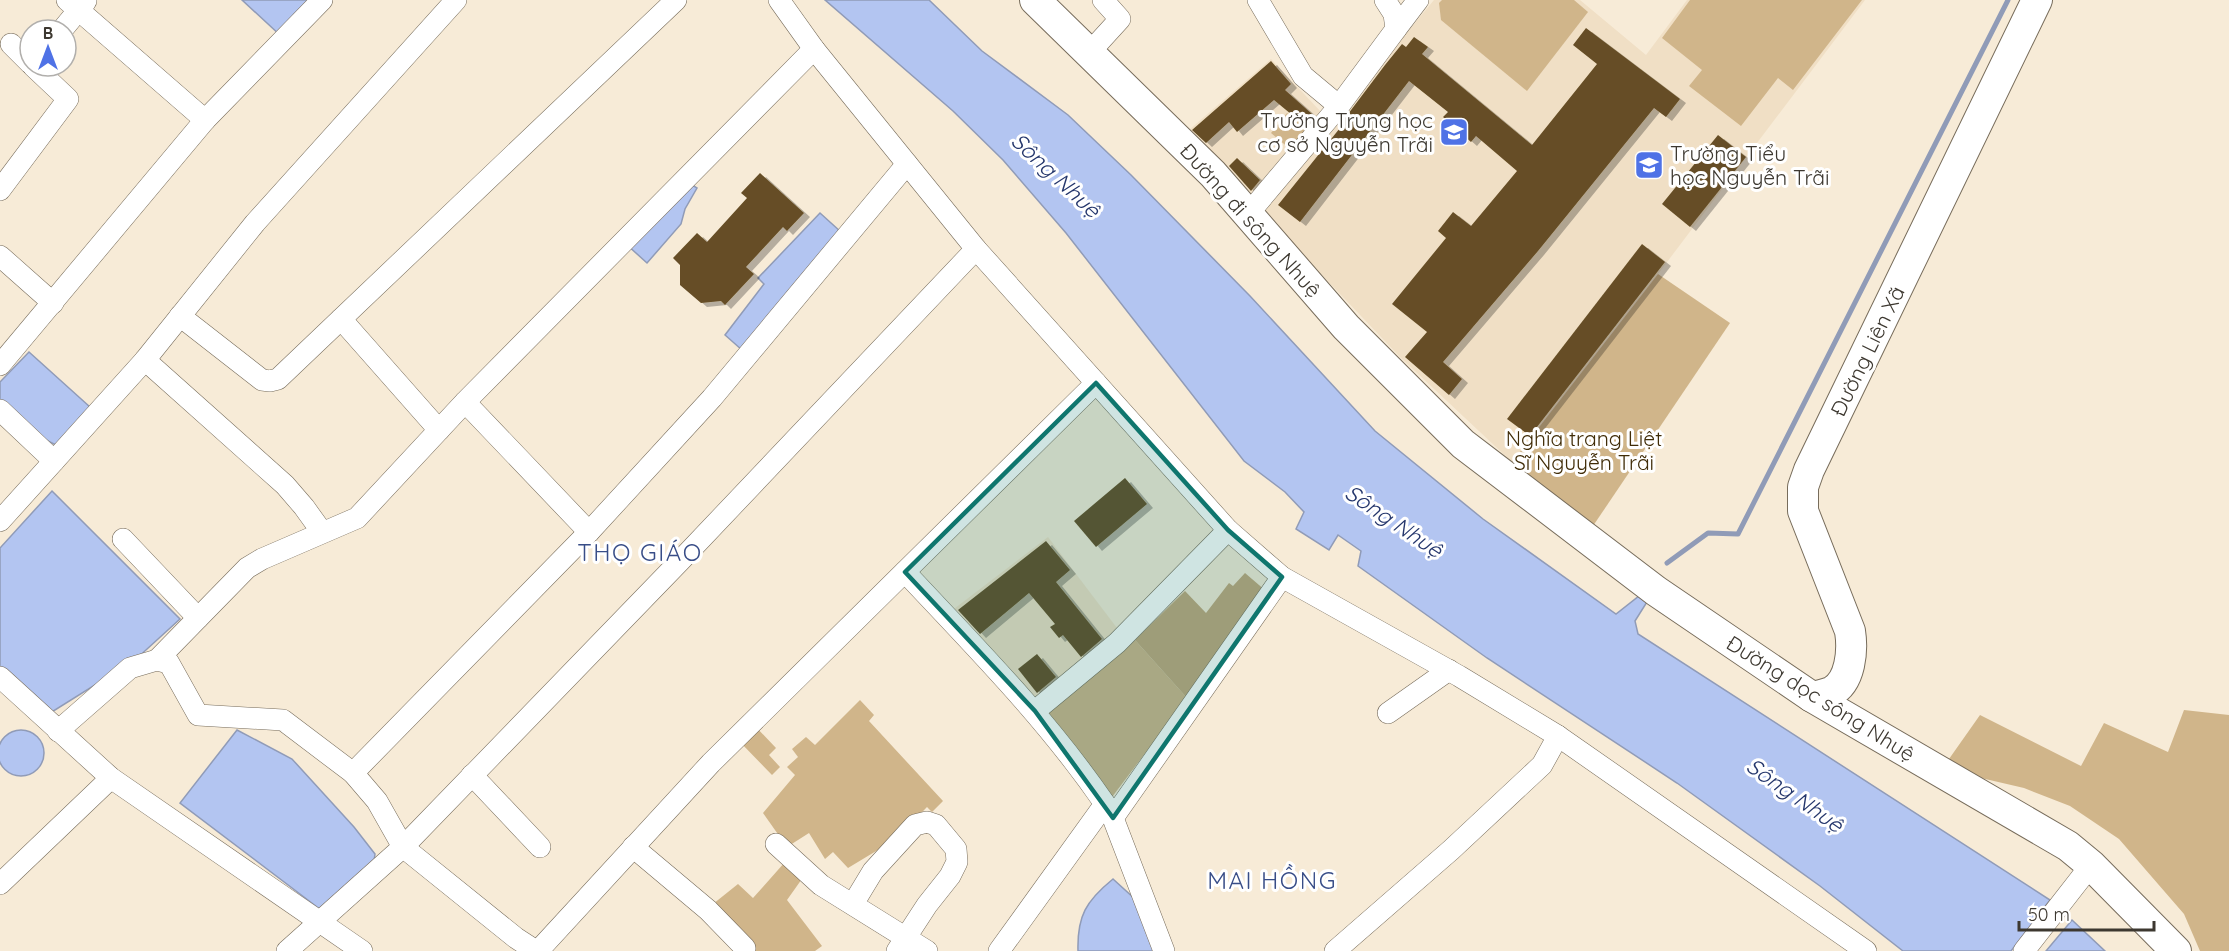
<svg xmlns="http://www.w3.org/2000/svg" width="2229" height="951" font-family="Quicksand,sans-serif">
<defs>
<filter id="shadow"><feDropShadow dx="6" dy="4" stdDeviation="0" flood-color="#0004"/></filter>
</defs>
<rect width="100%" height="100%" fill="#f7ebd7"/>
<g fill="#f0dfc5">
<polygon points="1434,0 1580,0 1646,55 1687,0 1865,0 1658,274 1512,462 1401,358 1260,210"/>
<polygon points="1271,59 1322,113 1253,199 1189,130"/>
<polygon points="1048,537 1120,632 1035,706 950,612"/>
</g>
<g fill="#d0b58a">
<polygon points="1442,0 1574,0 1588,12 1527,91 1441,20 1439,3"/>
<polygon points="1690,0 1862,0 1793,90 1778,78 1741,126 1689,86 1702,70 1662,38"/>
<polygon points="1287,113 1306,129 1290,149 1271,133"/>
<polygon points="1658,274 1730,323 1593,526 1512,462"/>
<polygon points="1135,640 1187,698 1109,801 1043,714"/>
<polygon points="860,700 874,715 869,721 943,801 932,812 927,807 896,839 848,868 833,852 825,859 809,833 787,847 763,813 795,775 787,767 798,757 792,749 806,737 815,745"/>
<polygon points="2184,710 2229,715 2229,951 2200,951 2184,914 2119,839 2070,806 2024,788 1981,778 1949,759 1980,715 2081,766 2104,723 2168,752"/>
<polygon points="755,726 776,748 769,755 780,767 772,775 739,741"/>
<polygon points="785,862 804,876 787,900 822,946 815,951 744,951 708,908 738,884 753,898"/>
</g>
<polygon fill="#c2a77c" points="1245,573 1266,591 1187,698 1135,640 1185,591 1206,613 1229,583 1233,586"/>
<g fill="#b3c5f1" stroke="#909bb7" stroke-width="1.5">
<polygon points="242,0 314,0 281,36"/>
<polygon points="825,0 929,0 982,51 1068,115 1131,175 1250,296 1375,431 1483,519 1616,614 1639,596 1647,602 1635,621 1638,634 2050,900 2011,951 1903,951 1820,886 1677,783 1487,658 1358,566 1361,551 1338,535 1329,550 1296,529 1304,512 1285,492 1244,461 1066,233 1003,160 953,111"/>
<polygon points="686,181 697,188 685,209 681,224 647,263 626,244"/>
<polygon points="820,213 841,232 742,350 725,335 764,284 758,278"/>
<polygon points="29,352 90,407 56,445 42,438 2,404 0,399 0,382"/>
<polygon points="52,491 180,619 135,660 47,715 0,667 0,548"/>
<polygon points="237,730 292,759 354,827 375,854 374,861 325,913 180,803"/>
<circle cx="21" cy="753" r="23"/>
<path d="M1113 879 1136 900 1154 951H1078C1077 916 1086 901 1113 879Z"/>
<polygon points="2072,920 2105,951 2046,951"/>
</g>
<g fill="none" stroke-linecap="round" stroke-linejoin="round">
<polyline stroke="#909bb7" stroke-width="5" points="1667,563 1708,533 1738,534 2008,0"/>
</g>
<g fill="#664e25" filter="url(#shadow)">
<polygon points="1586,28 1680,99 1666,117 1654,108 1538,251 1443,362 1462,379 1449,395 1405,357 1427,332 1392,304 1446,238 1438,231 1453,212 1471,226 1517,171 1476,136 1471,142 1443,117 1448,112 1409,81 1300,222 1278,205 1344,123 1342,122 1385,65 1402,44 1406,47 1414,37 1428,47 1422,54 1532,145 1597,64 1573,45"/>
<polygon points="1271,61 1291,84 1285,90 1312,114 1303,124 1274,100 1237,132 1229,122 1206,143 1192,130"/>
<polygon points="1718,135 1746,157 1690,227 1662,204"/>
<polygon points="1237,158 1260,180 1251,191 1229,166"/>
<polygon points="760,173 804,213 787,231 783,227 746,267 754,274 725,305 721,301 701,303 680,285 680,265 673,258 697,233 707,242 747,198 741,193"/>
<polygon points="1642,244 1665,262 1530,436 1507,419"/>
<polygon points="1125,478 1147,504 1096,547 1074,521"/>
<polygon points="1046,541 1070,570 1056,582 1102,639 1081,657 1063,635 1059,638 1050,627 1055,624 1029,593 980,634 958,610"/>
<polygon points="1037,654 1056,677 1037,693 1018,669"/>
</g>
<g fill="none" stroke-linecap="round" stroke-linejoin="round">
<g stroke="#776c5b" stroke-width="22">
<g id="street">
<polyline points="67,0 205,120"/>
<polyline points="779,0 814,49 976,249 1228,530 1282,577 1459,676 1558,736 1866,951"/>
<polyline points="1258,0 1303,76 1339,106"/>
<polyline points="1396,29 1418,0"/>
<polyline points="62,30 86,1"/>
<polyline points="11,44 30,63"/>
<polyline points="1089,53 1120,19 1103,0"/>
<polyline points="0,190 68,99 33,66"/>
<polyline points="1249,213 1339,106 1396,29 1394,14 1385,0"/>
<polyline points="0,256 53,303"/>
<polyline points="180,316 262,380 270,381 278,379 676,0"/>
<polyline points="341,319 439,430"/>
<polyline points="145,360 285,485 304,507 322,532"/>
<polyline points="0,365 205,120 322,0"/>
<polyline points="465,402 589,532 712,398 907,164"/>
<polyline points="0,410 54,461"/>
<polyline points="0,521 145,360 255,223 456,0"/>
<polyline points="123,539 198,618"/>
<path d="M905 572C976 648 1046 718 1105 804"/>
<polyline points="157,660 247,568 262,559 357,518 465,402 814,49"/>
<polyline points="0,677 111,778 362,951"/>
<polyline points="1035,711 1117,643 1228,530"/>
<polyline points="1388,713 1449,670"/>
<polyline points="58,731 130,668 157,660 169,663 198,715 283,720 353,773 377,801 403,847 516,938 536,951"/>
<polyline points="353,773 589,532"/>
<polyline points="472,775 540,847"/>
<polyline points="1113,818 1164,951"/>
<polyline points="776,844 821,885 927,951"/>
<polyline points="633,847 708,910 745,948"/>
<polyline points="0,884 111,778"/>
<polyline points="853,904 873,871 915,825 927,822 936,825 956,849 957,862 950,876 927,905 897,951"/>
<polyline points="287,951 403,847 680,561 976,249"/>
<polyline points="538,951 711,763 1096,383"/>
<polyline points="999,951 1105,804 1113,818 1282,577"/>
<polyline points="1335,951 1451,850 1542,765 1558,736"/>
<polyline points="2024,951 2091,865"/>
</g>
</g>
<g stroke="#776c5b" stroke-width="32">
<g id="secondary">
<polyline points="1035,0 1213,174 1346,327 1463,444 1656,591 1812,697 2068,846 2091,865 2176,951"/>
<path d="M1812 697C1818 696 1825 694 1831 692 1851 682 1853 650 1850 631L1803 511V487L1809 470 2037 0"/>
</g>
</g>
<use href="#street" stroke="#fff" stroke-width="21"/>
<use href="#secondary" stroke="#fff" stroke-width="30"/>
</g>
<path fill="#0f766e" fill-opacity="0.2" stroke="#0f766e" stroke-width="4.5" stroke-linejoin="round" d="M1096 383 1228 530 1282 577 1113 818 1035 711 905 572Z"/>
<defs>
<g id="school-square" transform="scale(1.5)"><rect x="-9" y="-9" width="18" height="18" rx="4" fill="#4f72e6" stroke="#fff"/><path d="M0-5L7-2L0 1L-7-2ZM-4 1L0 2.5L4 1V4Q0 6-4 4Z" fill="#fff"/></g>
</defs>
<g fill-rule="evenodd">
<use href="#school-square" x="1454" y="132"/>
<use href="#school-square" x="1649" y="165"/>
</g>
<g text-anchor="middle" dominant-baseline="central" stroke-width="6" stroke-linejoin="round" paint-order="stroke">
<g font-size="21" fill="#3d3830" stroke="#fff" text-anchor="end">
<text x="1433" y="120">Trường Trung học<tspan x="1433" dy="24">cơ sở Nguyễn Trãi</tspan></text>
<text x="1670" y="153" text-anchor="start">Trường Tiểu<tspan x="1670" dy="24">học Nguyễn Trãi</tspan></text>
</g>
<g font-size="21" fill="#3d3830" stroke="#fff">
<text transform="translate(1251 220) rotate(48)">Đường đi sông Nhuệ</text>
<text transform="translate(1867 351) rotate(-64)">Đường Liên Xã</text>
<text transform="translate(1821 698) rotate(32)">Đường dọc sông Nhuệ</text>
</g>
<g font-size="21" fill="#402c07" stroke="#fff">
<text x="1584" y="438">Nghĩa trang Liệt<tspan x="1584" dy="24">Sĩ Nguyễn Trãi</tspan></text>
</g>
<g font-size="22" font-style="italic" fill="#24366c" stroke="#fff">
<text transform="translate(1056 175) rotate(43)">Sông Nhuệ</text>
<text transform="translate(1394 521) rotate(34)">Sông Nhuệ</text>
<text transform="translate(1795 795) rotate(35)">Sông Nhuệ</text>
</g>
<g font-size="24" letter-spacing="1.5" fill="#384d87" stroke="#fff">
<text x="640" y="552">THỌ GIÁO</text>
<text x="1272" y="880">MAI HỒNG</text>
</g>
</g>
<g transform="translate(48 48)"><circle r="28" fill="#ffffff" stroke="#b1afac" stroke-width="1.5"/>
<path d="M0-4.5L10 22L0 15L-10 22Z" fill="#4f72e6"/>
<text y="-9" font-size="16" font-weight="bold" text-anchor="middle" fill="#3d3830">B</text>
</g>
<path d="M2019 921v9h135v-9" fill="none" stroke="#3d3830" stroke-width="3"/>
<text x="2028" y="921" font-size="18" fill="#3d3830" stroke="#ffffff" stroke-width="4.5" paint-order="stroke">50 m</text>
</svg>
